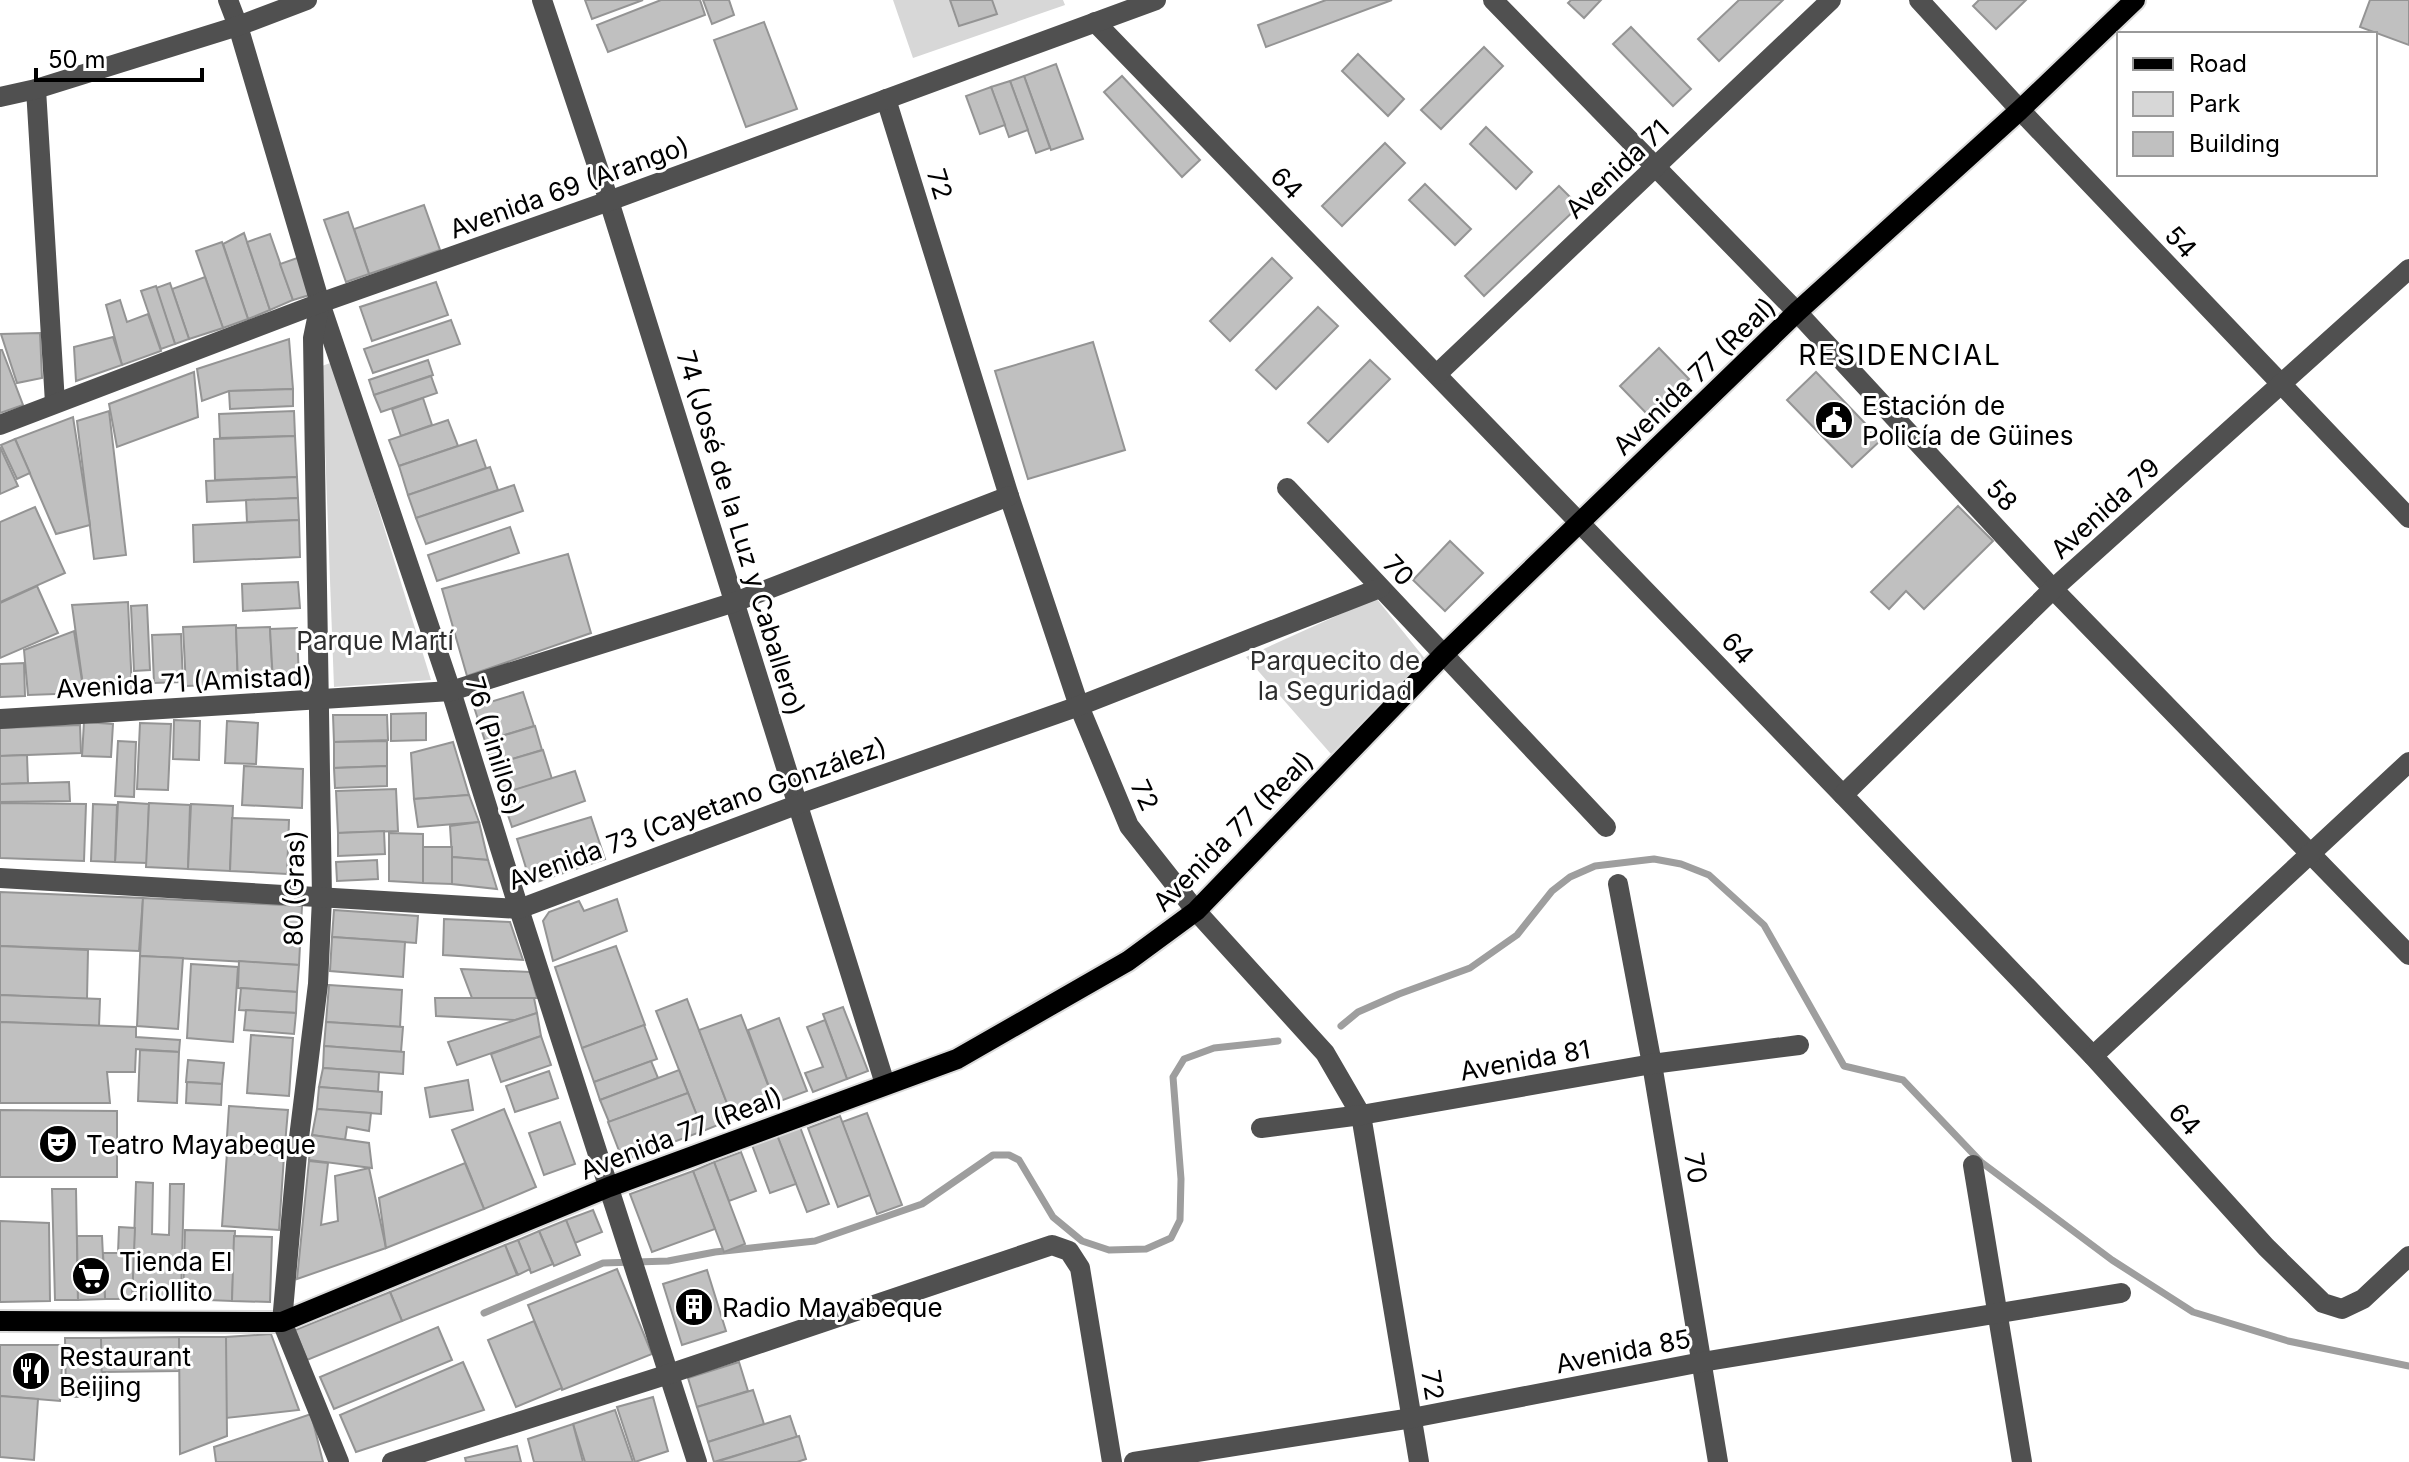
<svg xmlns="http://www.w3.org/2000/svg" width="2409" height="1462" font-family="Inter,sans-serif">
<rect width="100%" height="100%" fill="#fff"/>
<g fill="#d7d7d7">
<polygon points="893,0 1063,0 1065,5 913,58"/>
<polygon points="333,362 431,680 334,687 322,366"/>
<polygon points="1376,598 1426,660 1331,754 1246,657"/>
</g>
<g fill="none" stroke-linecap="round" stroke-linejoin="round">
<g stroke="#9e9e9e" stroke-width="7">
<polyline points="1341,1026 1358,1012 1399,994 1470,968 1517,935 1552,891 1570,877 1595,866 1654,859 1681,864 1709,875 1764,925 1844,1066 1903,1080 1981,1162 2112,1260 2193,1312 2288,1341 2409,1366"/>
<polyline points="484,1313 603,1263 668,1261 715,1252 815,1241 922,1204 993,1155 1009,1155 1019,1160 1053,1217 1082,1241 1109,1250 1146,1249 1171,1238 1180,1220 1181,1179 1173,1077 1184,1059 1214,1048 1278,1041"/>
</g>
</g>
<g fill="#c0c0c0" stroke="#949494" stroke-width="2">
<polygon points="585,0 643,0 592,19"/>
<polygon points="661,0 700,0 705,15 608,52 597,25"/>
<polygon points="703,0 729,0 734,15 712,24"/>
<polygon points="950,0 992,0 997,14 959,26"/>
<polygon points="1326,0 1392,0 1266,47 1258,25"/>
<polygon points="1571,0 1601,0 1584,18 1568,3"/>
<polygon points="1739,0 1783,0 1719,61 1698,39"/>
<polygon points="1979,0 2026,0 1996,29 1973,6"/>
<polygon points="2370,0 2409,0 2409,45 2360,27"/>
<polygon points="764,22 797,109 746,127 714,40"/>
<polygon points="1631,27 1691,89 1673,106 1613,44"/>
<polygon points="1484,47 1503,66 1441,129 1421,110"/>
<polygon points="1358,54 1404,99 1388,116 1342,71"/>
<polygon points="1056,64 1083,139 1051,150 1024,76"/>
<polygon points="1024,76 1050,148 1036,153 1010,81"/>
<polygon points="1122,76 1200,160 1182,177 1104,92"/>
<polygon points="1010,81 1028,130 1009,137 991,87"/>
<polygon points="991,87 1005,125 980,134 966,96"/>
<polygon points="1486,127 1532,172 1516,189 1470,144"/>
<polygon points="1385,143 1405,163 1342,226 1322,206"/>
<polygon points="1425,184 1471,229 1455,245 1409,200"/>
<polygon points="1559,186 1579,206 1484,296 1465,276"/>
<polygon points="424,205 440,250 369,274 354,229"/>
<polygon points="348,212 369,274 346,282 324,220"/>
<polygon points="244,233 270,310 248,319 223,244"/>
<polygon points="270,234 293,300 270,310 247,242"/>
<polygon points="222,242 248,319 223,328 196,251"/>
<polygon points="300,257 313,294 293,300 280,264"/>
<polygon points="1272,258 1292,278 1230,341 1210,321"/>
<polygon points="205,277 223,328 189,339 172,289"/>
<polygon points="436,282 448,315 372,341 360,307"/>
<polygon points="170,283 189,339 175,344 156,288"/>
<polygon points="156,286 175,344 161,349 141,291"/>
<polygon points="120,300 127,322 148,314 161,351 122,365 106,305"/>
<polygon points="1318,307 1338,326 1276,389 1256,370"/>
<polygon points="451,320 460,344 373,373 364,349"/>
<polygon points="40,333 42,378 17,383 1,334"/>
<polygon points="113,337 122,365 76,381 74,347"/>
<polygon points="289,339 293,389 229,391 202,401 197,369"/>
<polygon points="1093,342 1125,450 1028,479 995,371"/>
<polygon points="1659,348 1689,379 1649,416 1620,386"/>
<polygon points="0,350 2,350 23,405 0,413"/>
<polygon points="428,360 433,375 374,395 369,380"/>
<polygon points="1370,360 1390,379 1328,442 1308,423"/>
<polygon points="194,372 198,417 117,447 109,404"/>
<polygon points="1816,372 1881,440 1852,467 1787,400"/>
<polygon points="431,376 437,393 381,412 374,395"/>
<polygon points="293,389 293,406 230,409 229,391"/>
<polygon points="423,398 432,425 401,436 392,409"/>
<polygon points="109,411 126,555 94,559 77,421"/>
<polygon points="294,411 295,436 220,438 219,414"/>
<polygon points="73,417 90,525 56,534 15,439"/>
<polygon points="448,420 458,446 399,466 389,440"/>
<polygon points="295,436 297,477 215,480 214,439"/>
<polygon points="15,439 30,473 17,479 1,445"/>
<polygon points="476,440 486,468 408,495 399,466"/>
<polygon points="0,447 18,486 0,494"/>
<polygon points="490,467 498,490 416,518 408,495"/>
<polygon points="297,477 298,498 207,502 206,481"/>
<polygon points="514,485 523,511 426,544 416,518"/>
<polygon points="298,498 299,520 247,522 246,500"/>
<polygon points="1958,506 1993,541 1924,609 1906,591 1889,609 1871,592"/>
<polygon points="35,507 65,573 0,602 0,522"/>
<polygon points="299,520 300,557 194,562 193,525"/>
<polygon points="510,527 519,553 437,581 428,555"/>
<polygon points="1450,541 1483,573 1445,611 1413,580"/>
<polygon points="568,554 591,633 467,676 442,589"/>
<polygon points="298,582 300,608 243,611 242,584"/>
<polygon points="37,586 58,633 0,658 0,603"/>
<polygon points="128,602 132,690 84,693 72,605"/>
<polygon points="147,605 150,670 134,671 131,606"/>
<polygon points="236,625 238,684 186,686 183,627"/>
<polygon points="270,627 273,682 238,684 236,628"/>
<polygon points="297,628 299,681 273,682 270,629"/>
<polygon points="74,631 84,693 28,695 24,650"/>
<polygon points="181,634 183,682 154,683 152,635"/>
<polygon points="24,663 25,696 0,697 0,664"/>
<polygon points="523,692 534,726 485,741 474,707"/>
<polygon points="426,713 426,740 391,741 391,714"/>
<polygon points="333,715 387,715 388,740 334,742"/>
<polygon points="174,720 200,721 199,760 173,759"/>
<polygon points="227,721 258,723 256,764 225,763"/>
<polygon points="84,722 113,724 111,757 82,756"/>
<polygon points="140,723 171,724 168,790 137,789"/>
<polygon points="80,725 81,753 0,756 0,728"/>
<polygon points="535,726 542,750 492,765 485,741"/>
<polygon points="118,741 136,742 134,797 115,796"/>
<polygon points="387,741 387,766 334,768 334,742"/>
<polygon points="453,742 469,795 414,799 411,753"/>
<polygon points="543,750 552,779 501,794 492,765"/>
<polygon points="27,755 28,783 0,784 0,756"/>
<polygon points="244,766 303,769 302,808 242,805"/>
<polygon points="387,766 387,786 335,788 334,768"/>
<polygon points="575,771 585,801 512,827 501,794"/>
<polygon points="69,782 70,801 0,802 0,784"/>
<polygon points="396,789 398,831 338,833 336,791"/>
<polygon points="469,795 479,822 418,827 414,799"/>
<polygon points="118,802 149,804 147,863 115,862"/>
<polygon points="0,803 86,804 84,861 0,858"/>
<polygon points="149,803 190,805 188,869 146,867"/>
<polygon points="93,804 117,805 115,862 91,861"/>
<polygon points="191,804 233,806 230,871 188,869"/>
<polygon points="591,817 605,859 531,884 517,839"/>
<polygon points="232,818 289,820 287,874 230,871"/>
<polygon points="479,822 488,860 452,857 450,826"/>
<polygon points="384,831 385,854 338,856 338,833"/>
<polygon points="389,833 423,834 423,883 389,881"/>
<polygon points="423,847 452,847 452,884 423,883"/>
<polygon points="452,857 488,860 497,889 452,884"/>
<polygon points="377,860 378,879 337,881 336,862"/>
<polygon points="0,892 143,898 139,951 0,946"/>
<polygon points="143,898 302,906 299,965 140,956"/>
<polygon points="617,899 627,931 553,961 543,921 549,912 579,901 584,911"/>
<polygon points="334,910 418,916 416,943 332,937"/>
<polygon points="444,919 510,922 523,960 443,955"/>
<polygon points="332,937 405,942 403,977 330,971"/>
<polygon points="0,946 88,950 87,999 0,995"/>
<polygon points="616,946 645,1025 582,1048 555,967"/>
<polygon points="140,956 183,958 178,1029 137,1026"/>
<polygon points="239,961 299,965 297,992 238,988"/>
<polygon points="191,964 238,967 233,1042 187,1038"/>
<polygon points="461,969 530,972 537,998 472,998"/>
<polygon points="329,985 402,990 400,1027 326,1022"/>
<polygon points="241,988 297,992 296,1013 239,1010"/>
<polygon points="0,995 100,999 99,1026 0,1022"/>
<polygon points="435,998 534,998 537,1013 515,1020 436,1016"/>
<polygon points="687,999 733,1119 703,1131 656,1011"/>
<polygon points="843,1007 868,1071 847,1079 823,1014"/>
<polygon points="246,1010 296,1013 294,1034 244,1030"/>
<polygon points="537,1013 541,1036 457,1065 448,1042"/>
<polygon points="741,1015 775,1103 733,1119 699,1030"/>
<polygon points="779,1018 807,1091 775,1103 748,1030"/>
<polygon points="825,1020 847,1079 813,1092 805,1073 823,1067 807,1027"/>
<polygon points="0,1022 136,1027 136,1037 180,1040 179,1052 136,1049 135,1072 107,1072 110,1103 0,1103"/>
<polygon points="326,1022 403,1027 401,1052 324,1046"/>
<polygon points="644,1025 657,1059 594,1082 582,1048"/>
<polygon points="251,1035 293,1038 289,1096 247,1093"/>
<polygon points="541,1036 551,1065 501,1082 491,1054"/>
<polygon points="324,1046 404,1052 403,1074 323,1068"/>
<polygon points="140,1050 179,1052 177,1103 138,1101"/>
<polygon points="188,1060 224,1063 222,1084 186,1082"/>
<polygon points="651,1061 658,1078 600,1100 594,1082"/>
<polygon points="323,1068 379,1072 378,1092 319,1087"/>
<polygon points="679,1070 688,1093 609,1122 600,1100"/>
<polygon points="549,1071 558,1098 515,1112 506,1086"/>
<polygon points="468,1080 473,1110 430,1117 425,1088"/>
<polygon points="187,1082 222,1084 221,1105 186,1103"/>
<polygon points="319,1087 382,1092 381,1114 317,1109"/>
<polygon points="688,1093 703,1131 623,1161 608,1122"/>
<polygon points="229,1106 288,1110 284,1156 226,1152"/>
<polygon points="317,1109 371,1113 369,1131 347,1127 345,1140 312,1135"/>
<polygon points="504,1109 536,1187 484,1209 452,1130"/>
<polygon points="0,1110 117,1111 117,1177 0,1177"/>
<polygon points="867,1113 902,1205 877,1214 842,1122"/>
<polygon points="840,1116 870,1195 838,1207 808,1128"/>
<polygon points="560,1122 575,1164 544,1175 529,1133"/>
<polygon points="800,1127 829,1204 807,1212 777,1135"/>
<polygon points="312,1135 369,1143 372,1168 309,1160"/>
<polygon points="777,1135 796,1184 770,1193 752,1145"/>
<polygon points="227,1152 284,1156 279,1230 222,1226"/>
<polygon points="741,1152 756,1191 729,1201 714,1162"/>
<polygon points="309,1161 328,1163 321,1225 338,1221 335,1176 369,1168 386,1248 297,1279"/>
<polygon points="714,1162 745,1244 724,1252 693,1171"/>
<polygon points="465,1163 484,1209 386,1248 379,1198"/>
<polygon points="693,1171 715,1229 652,1252 630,1194"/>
<polygon points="136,1182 153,1183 152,1234 169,1235 170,1184 184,1184 181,1300 132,1299"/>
<polygon points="52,1189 76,1189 78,1300 55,1300"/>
<polygon points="593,1210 602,1232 575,1243 566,1220"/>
<polygon points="566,1220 580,1255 554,1266 539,1231"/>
<polygon points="0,1221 49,1223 50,1301 0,1302"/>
<polygon points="119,1227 135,1228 132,1299 105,1299 103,1253 118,1253"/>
<polygon points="185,1230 235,1231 232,1301 183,1299"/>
<polygon points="539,1231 553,1264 531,1273 518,1240"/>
<polygon points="77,1236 102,1236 105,1299 78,1300"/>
<polygon points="234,1236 272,1237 270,1302 232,1301"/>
<polygon points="518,1240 530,1269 518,1275 505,1245"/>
<polygon points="505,1245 517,1275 402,1321 390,1292"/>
<polygon points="617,1269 652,1354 562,1390 528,1305"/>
<polygon points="707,1270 726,1331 682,1345 663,1284"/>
<polygon points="390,1292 402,1321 307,1360 295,1330"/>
<polygon points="534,1321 562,1388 516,1407 488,1340"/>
<polygon points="438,1327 452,1360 334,1409 320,1377"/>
<polygon points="271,1334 299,1410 226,1418 226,1337"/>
<polygon points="179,1337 180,1371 101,1372 101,1338"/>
<polygon points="179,1337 226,1337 227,1436 180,1454"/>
<polygon points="65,1338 101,1338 102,1397 66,1397"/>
<polygon points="0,1345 63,1345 60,1401 0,1396"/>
<polygon points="463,1362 484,1410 356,1452 340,1415"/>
<polygon points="739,1362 748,1391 697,1407 688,1378"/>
<polygon points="753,1390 764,1424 708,1442 697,1407"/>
<polygon points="0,1396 38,1399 34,1460 0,1457"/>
<polygon points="653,1397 668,1451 635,1462 617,1407"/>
<polygon points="615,1410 633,1462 585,1462 573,1424"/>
<polygon points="311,1414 323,1462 216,1462 214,1447"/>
<polygon points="790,1416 797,1437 714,1462 708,1442"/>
<polygon points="573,1424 583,1462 534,1462 528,1439"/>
<polygon points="799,1436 806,1459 797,1462 716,1462"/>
<polygon points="517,1446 521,1462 466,1462 465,1458"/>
</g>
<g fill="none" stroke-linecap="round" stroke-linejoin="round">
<g stroke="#dbdbdb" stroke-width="24">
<polyline id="major" points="0,1321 282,1322 609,1187 957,1059 1128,961 1196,911 1443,655 1797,312 2020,110 2135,0"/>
</g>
<g stroke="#505050" stroke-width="20">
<polyline points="228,0 238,26 320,303 451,691 519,909 697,1462"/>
<polyline points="542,0 609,201 885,1084"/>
<polyline points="1493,0 1797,312 2053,589 2409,955"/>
<polyline points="1919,0 2020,110 2409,518"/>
<polyline points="1095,22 1843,795 2093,1056 2266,1247 2323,1303 2342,1309 2363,1299 2409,1256"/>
<polyline points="36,89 55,403"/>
<polyline points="0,97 36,89 238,26 307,0"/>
<polyline points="886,99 1009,496 1079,706 1129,826 1196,911 1325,1053 1361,1115 1419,1462"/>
<polyline points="320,304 313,338 322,898 318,984 297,1154 282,1322 339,1462"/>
<polyline points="1437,374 1831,0"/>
<polyline points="0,425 320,303 609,201 1156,0"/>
<polyline points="1287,488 1606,827"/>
<polyline points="0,719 451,691 735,602 1009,496"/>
<polyline points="1843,795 2053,589 2409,269"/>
<polyline points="0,878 519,909 799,804 1079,706 1380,588"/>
<polyline points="1618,884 1652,1064 1718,1462"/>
<polyline points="2093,1056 2409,762"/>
<polyline points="1261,1128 1361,1115 1652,1064 1799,1045"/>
<polyline points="1973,1165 2022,1462"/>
<polyline points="392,1462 669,1374 1052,1245 1069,1251 1080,1268 1112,1462"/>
<polyline points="1134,1462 1412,1418 1702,1362 2121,1293"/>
</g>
<use href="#major" stroke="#000" stroke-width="20"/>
</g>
<defs>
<g id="civic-disc" transform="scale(2)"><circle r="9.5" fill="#000" stroke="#fff"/><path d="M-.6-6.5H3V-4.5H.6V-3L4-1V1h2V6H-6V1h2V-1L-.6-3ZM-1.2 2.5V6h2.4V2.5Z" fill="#fff"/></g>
<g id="theatre-disc" transform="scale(2)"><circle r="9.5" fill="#000" stroke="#fff"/><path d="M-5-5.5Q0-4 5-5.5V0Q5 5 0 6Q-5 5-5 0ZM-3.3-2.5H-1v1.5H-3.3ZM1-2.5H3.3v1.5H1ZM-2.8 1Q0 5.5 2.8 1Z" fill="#fff"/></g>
<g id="supermarket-disc" transform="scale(2)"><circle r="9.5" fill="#000" stroke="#fff"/><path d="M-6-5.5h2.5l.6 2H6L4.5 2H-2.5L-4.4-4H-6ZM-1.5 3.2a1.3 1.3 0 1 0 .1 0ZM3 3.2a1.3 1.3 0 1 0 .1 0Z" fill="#fff"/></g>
<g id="building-disc" transform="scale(2)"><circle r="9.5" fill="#000" stroke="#fff"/><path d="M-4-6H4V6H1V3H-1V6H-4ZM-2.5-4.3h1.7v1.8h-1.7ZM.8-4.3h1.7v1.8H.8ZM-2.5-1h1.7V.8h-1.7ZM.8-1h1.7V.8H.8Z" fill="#fff"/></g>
<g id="restaurant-disc" transform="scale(2)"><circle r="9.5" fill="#000" stroke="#fff"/><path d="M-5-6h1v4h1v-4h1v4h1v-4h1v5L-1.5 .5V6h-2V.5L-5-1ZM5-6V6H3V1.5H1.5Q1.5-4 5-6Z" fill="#fff"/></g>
</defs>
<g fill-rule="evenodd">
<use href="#civic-disc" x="1834" y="420"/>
<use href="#theatre-disc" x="58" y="1144"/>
<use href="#supermarket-disc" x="91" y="1276"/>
<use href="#building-disc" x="694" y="1307"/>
<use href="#restaurant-disc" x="31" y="1371"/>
</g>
<g text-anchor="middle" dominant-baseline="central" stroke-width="6" stroke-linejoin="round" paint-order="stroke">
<g font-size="26" fill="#000" stroke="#fff">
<text transform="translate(1617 169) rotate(-43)">Avenida 71</text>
<text transform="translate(1287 183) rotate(46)">64</text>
<text transform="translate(940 184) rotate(73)">72</text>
<text transform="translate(569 187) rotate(-20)">Avenida 69 (Arango)</text>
<text transform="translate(2181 242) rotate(47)">54</text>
<text transform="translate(1694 376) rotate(-44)">Avenida 77 (Real)</text>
<text transform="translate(2002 495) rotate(47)">58</text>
<text transform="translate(2105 508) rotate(-42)">Avenida 79</text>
<text transform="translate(741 533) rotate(73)">74 (José de la Luz y Caballero)</text>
<text transform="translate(1399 570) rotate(47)">70</text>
<text transform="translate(1738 648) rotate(46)">64</text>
<text transform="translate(184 682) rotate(-3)">Avenida 71 (Amistad)</text>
<text transform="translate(495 746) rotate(73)">76 (Pinillos)</text>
<text transform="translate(1145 795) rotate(65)">72</text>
<text transform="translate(697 813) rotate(-20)">Avenida 73 (Cayetano González)</text>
<text transform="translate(1233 831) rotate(-45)">Avenida 77 (Real)</text>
<text transform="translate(294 888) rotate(-89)">80 (Gras)</text>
<text transform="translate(1525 1060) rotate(-10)">Avenida 81</text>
<text transform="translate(2185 1119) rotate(48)">64</text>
<text transform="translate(681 1133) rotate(-21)">Avenida 77 (Real)</text>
<text transform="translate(1696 1168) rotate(81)">70</text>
<text transform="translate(1623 1351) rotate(-11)">Avenida 85</text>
<text transform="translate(1433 1385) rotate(81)">72</text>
</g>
<g font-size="26" fill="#000" stroke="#fff" text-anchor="start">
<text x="1862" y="405">Estación de<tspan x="1862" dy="30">Policía de Güines</tspan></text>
<text x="86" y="1144">Teatro Mayabeque</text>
<text x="119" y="1261">Tienda El<tspan x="119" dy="30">Criollito</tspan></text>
<text x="722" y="1307">Radio Mayabeque</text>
<text x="59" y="1356">Restaurant<tspan x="59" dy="30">Beijing</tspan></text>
</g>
<g font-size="26" fill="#2e2e2e" stroke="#fff">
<text x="375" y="640">Parque Martí</text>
<text x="1335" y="660">Parquecito de<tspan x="1335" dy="30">la Seguridad</tspan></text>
</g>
<g font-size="28" letter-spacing="2" fill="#000" stroke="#fff">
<text x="1900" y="355">RESIDENCIAL</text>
</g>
</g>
<rect x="2117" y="32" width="260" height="144" fill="#ffffff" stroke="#999999" stroke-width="2"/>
<rect x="2133" y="58" width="40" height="12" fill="#000000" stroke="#999999" stroke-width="2"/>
<text x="2189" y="72" font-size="24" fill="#000000">Road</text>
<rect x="2133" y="92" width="40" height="24" fill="#d7d7d7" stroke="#999999" stroke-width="2"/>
<text x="2189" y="112" font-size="24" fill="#000000">Park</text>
<rect x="2133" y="132" width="40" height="24" fill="#c0c0c0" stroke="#999999" stroke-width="2"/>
<text x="2189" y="152" font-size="24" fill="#000000">Building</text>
<path d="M36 68v12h166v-12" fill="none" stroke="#000000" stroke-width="4"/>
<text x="48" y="68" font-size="24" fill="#000000" stroke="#ffffff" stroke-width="6" paint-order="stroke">50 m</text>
</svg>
